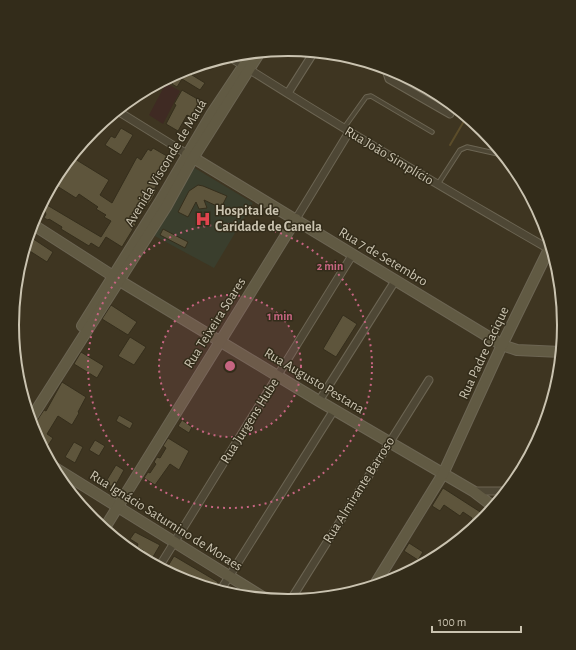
<svg xmlns="http://www.w3.org/2000/svg" width="576" height="650" font-family="'Alegreya Sans',sans-serif">
<rect width="100%" height="100%" fill="#3e3521"/>
<polygon fill="#3a3e2d" points="193,167 253,203 214,268 153,235"/>
<polygon fill="#3f2a23" points="166,83 180,91 163,124 149,115"/>
<g fill="none" stroke-linecap="round" stroke-linejoin="round">
<polyline stroke="#5c4d2a" stroke-width="2" points="450,145 467,116"/>
</g>
<g fill="#5e553c" stroke="#352e1c">
<polygon points="217,59 211,70 202,64 209,62"/>
<polygon points="199,65 192,75 205,83 200,90 182,79 177,87 172,84 178,75 175,74 183,70"/>
<polygon points="182,90 206,104 203,109 201,108 195,120 187,115 178,131 166,124 176,105 174,104"/>
<polygon points="121,128 133,135 121,155 105,145 111,136 115,138"/>
<polygon points="153,148 172,159 155,188 157,190 151,201 147,206 142,203 132,220 134,220 133,222 136,224 122,247 106,237 99,248 91,243 89,246 61,229 62,227 49,219 48,220 44,218 46,214 44,210 47,205 101,237 111,221 104,217 106,215 96,209 98,207 79,194 76,198 57,186 75,159 109,180 100,195 112,203 137,157 141,160 148,149 151,151"/>
<polygon points="198,185 203,186 227,196 221,208 204,200 207,208 199,209 196,202 188,217 178,212 189,191"/>
<polygon points="163,229 188,242 185,248 160,235"/>
<polygon points="32,238 53,252 47,262 25,248"/>
<polygon points="111,305 137,322 128,335 102,319"/>
<polygon points="343,315 357,324 336,357 323,349"/>
<polygon points="130,337 146,347 134,365 118,356"/>
<polygon points="81,352 104,366 97,378 74,364"/>
<polygon points="62,382 86,397 78,412 79,413 72,425 58,416 47,434 53,438 45,450 42,448 32,428 44,410 46,411"/>
<polygon points="119,415 133,423 130,429 116,421"/>
<polygon points="182,420 192,427 189,433 178,426"/>
<polygon points="168,438 189,451 179,470 170,464 155,485 144,478 148,472 150,473 156,464 154,462 157,457 160,458 166,448 163,446"/>
<polygon points="95,440 105,446 99,456 89,450"/>
<polygon points="74,442 83,447 75,463 65,457"/>
<polygon points="116,465 124,470 114,488 105,483"/>
<polygon points="443,488 485,515 481,522 468,532 474,522 471,521 472,518 463,512 460,516 444,505 440,511 432,506"/>
<polygon points="135,532 160,545 150,562 141,556 144,551 137,547 138,544 130,539"/>
<polygon points="409,543 423,552 418,560 404,551"/>
<polygon points="174,556 218,582 213,589 187,580 182,580 165,571"/>
</g>
<g fill="none" stroke-linecap="round" stroke-linejoin="round">
<g stroke="#6c6553" stroke-width="5.5">
<g id="lane">
<polyline points="348,129 346,125 366,97 371,96 432,132"/>
<polyline points="438,184 460,150 467,147 503,155"/>
</g>
</g>
<g stroke="#6c6553" stroke-width="9">
<g id="street">
<path d="M228 56C333 123 441 187 549 249H552"/>
<polyline points="389,69 387,73 389,79 450,114"/>
<polyline points="288,93 314,52"/>
<polyline points="116,110 187,154"/>
<polyline points="296,219 349,132"/>
<polyline points="319,401 395,281"/>
<polyline points="473,491 507,491"/>
<polyline points="159,567 353,254"/>
<polyline points="220,591 334,410"/>
<polyline points="290,601 429,380"/>
</g>
</g>
<g stroke="#6c6553" stroke-width="12">
<g id="secondary">
<polyline points="187,154 502,345 517,350 561,352"/>
<polyline points="32,224 113,276"/>
<polyline points="120,281 319,401 473,491 494,507"/>
<polyline points="82,326 159,203 212,113 248,59"/>
<polyline points="30,420 166,207 193,158 260,52"/>
<polyline points="52,466 266,599"/>
<polyline points="104,529 296,219"/>
<polyline points="374,586 443,474 502,345 549,249 550,243"/>
</g>
</g>
<use href="#lane" stroke="#4e4735" stroke-width="3.5"/>
<use href="#street" stroke="#4e4735" stroke-width="7"/>
<use href="#secondary" stroke="#615a43" stroke-width="10"/>
</g>
<circle cx="230" cy="366" r="71" fill="#c66581" fill-opacity=".12"/>
<g fill="none" stroke="#c66581" stroke-width="2" stroke-dasharray="2 4">
<circle cx="230" cy="366" r="71"/>
<circle cx="230" cy="366" r="142"/>
</g>
<defs>
<g id="hospital-bare" transform="scale(1.2)"><path d="M-5-5h3v3.5h4V-5h3V5h-3V1.5h-4V5h-3Z" fill="#e0444e" stroke="#332c1a" stroke-width="2.5" paint-order="stroke"/></g>
</defs>
<g fill-rule="evenodd">
<use href="#hospital-bare" x="203" y="219"/>
</g>
<g text-anchor="middle" dominant-baseline="central" stroke-width="3" stroke-linejoin="round" paint-order="stroke">
<g font-size="14" fill="#cac3b0" stroke="#332c1a">
<text transform="translate(389 156) rotate(31)">Rua João Simplício</text>
<text transform="translate(166 163) rotate(-59)">Avenida Visconde de Mauá</text>
<text transform="translate(383 257) rotate(31)">Rua 7 de Setembro</text>
<text transform="translate(215 323) rotate(-58)">Rua Teixeira Soares</text>
<text transform="translate(484 353) rotate(-65)">Rua Padre Cacique</text>
<text transform="translate(314 381) rotate(31)">Rua Augusto Pestana</text>
<text transform="translate(250 421) rotate(-58)">Rua Jurgens Hube</text>
<text transform="translate(359 490) rotate(-58)">Rua Almirante Barroso</text>
<text transform="translate(166 521) rotate(32)">Rua Ignácio Saturnino de Moraes</text>
</g>
<g font-size="14" font-weight="bold" fill="#cac3b0" stroke="#332c1a" text-anchor="start">
<text x="215" y="211">Hospital de<tspan x="215" dy="16">Caridade de Canela</tspan></text>
</g>
</g>
<path d="M0 0H576V650H0ZM19 325a269 269 0 1 1 538 0a269 269 0 1 1-538 0Z" fill="#332c1a" fill-rule="evenodd"/>
<path fill="none" stroke="#cac3b0" stroke-width="2" d="M19 325a269 269 0 1 1 538 0a269 269 0 1 1-538 0Z"/>
<circle cx="230" cy="366" r="6" fill="#c66581" stroke="#332c1a" stroke-width="2"/>
<g font-size="12" text-anchor="middle" font-weight="bold" fill="#c66581" stroke="#332c1a" stroke-width="3" stroke-linejoin="round" paint-order="stroke">
<text x="330" y="270">2 min</text>
<text x="280" y="320">1 min</text>
</g>
<path d="M432 626v6h89v-6" fill="none" stroke="#cac3b0" stroke-width="2"/>
<text x="438" y="626" font-size="12" fill="#cac3b0" stroke="#332c1a" stroke-width="3" paint-order="stroke">100 m</text>
</svg>
